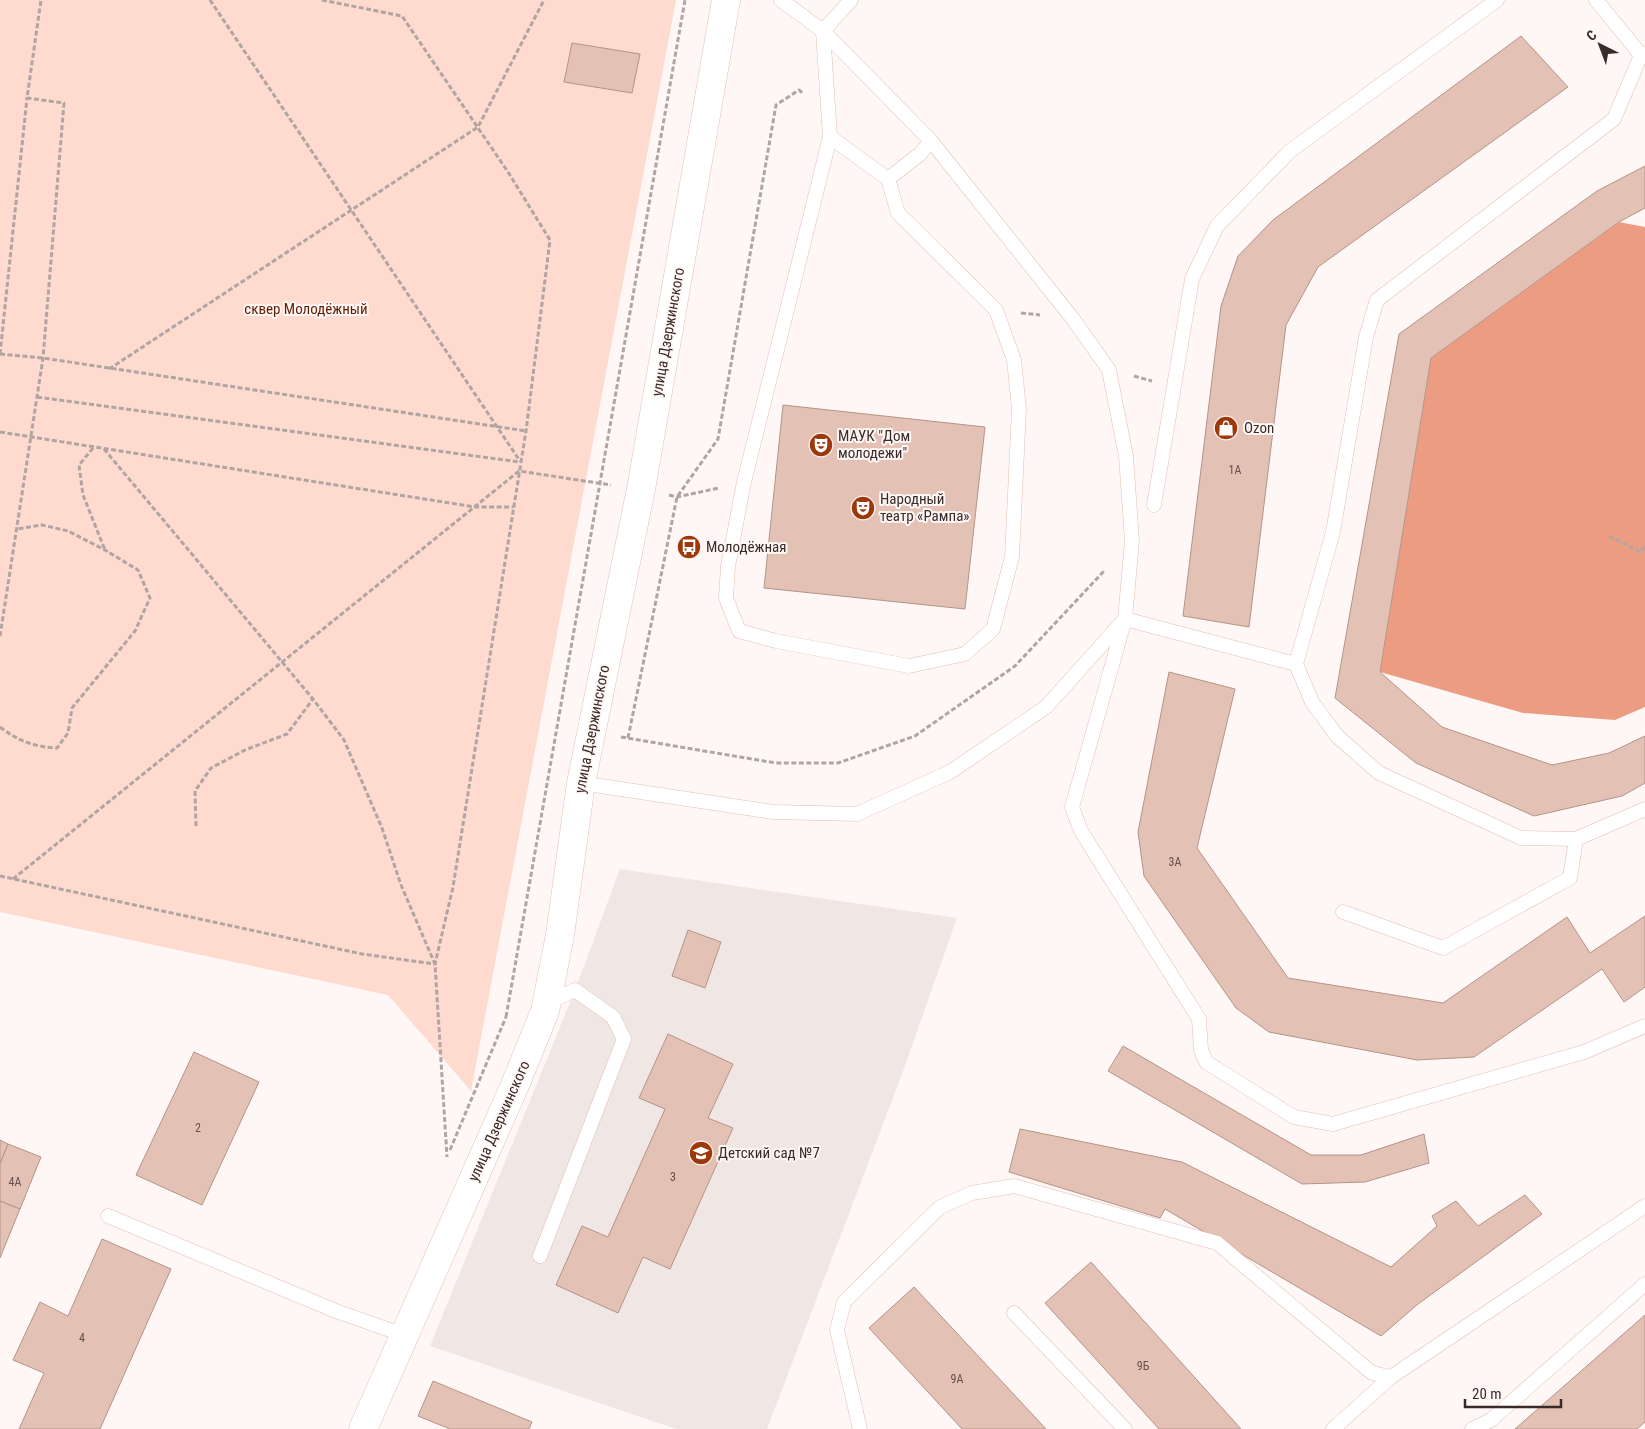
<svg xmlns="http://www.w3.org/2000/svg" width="1645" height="1429" font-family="'Roboto Condensed',sans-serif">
<rect width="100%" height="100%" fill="#fff7f5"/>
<polygon fill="#f0e7e4" points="620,869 957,918 901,1077 767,1429 676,1429 430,1346 575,990"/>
<polygon fill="#ffdace" points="0,0 676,0 471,1091 388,995 0,912"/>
<polygon fill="#ec9d81" points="1619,222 1645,227 1645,707 1615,720 1523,713 1380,672 1431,358"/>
<g fill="#e4c1b5" stroke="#b59387">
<polygon points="1521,36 1568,87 1318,267 1286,325 1249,627 1183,616 1221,306 1238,256 1273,220"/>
<polygon points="572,43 640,54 632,93 564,82"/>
<polygon points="1645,166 1645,208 1619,222 1431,358 1380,672 1442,727 1552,765 1609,753 1645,736 1645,783 1622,796 1534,816 1416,763 1335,698 1399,334 1597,191"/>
<polygon points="783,405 985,427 965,609 764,588"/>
<polygon points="1169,672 1235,689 1197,848 1288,978 1443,1003 1567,917 1590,953 1645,916 1645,987 1624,1002 1602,969 1474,1057 1417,1060 1269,1032 1236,1008 1144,876 1138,832"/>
<polygon points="688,930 721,942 705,988 672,976"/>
<polygon points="668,1034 733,1064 708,1118 733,1128 670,1269 643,1257 618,1313 556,1285 582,1226 608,1237 665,1109 639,1098"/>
<polygon points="1123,1046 1311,1155 1361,1155 1424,1134 1429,1163 1365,1182 1302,1184 1108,1071"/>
<polygon points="194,1052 259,1082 202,1205 136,1175"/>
<polygon points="1020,1129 1182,1162 1391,1267 1437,1226 1432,1216 1456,1201 1478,1226 1525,1195 1542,1214 1418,1304 1381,1336 1165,1209 1160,1218 1009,1172"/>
<polygon points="0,1140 8,1144 0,1164"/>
<polygon points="8,1144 41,1157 20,1209 0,1201 0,1164"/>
<polygon points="0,1201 20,1209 0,1258"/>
<polygon points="102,1239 171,1269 100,1429 19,1429 44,1373 13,1360 40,1302 68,1316"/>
<polygon points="1091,1262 1241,1429 1159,1429 1045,1303"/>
<polygon points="914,1287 1046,1429 962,1429 869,1328"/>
<polygon points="1645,1315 1645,1422 1637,1429 1515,1429"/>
<polygon points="433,1381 532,1422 529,1429 450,1429 418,1416"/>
</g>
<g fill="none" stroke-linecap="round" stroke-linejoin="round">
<g stroke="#e2beb2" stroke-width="15">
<g id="service">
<polyline points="781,0 823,31 931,141 1073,319 1109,370 1126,456 1132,541 1125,619 1072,807 1081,831 1199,1019 1201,1050 1206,1062 1294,1117 1333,1124 1584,1052 1645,1026"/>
<polyline points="851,0 823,31 830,137 744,482 728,566 726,598 739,631 776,641 909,666 965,654 993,629 1012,557 1019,409 1014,360 996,310 898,213 888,179 920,154 931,141"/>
<polyline points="1596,0 1641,55"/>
<polyline points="1645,54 1641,55 1614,119 1377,300 1366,337 1333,532 1296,664 1312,702 1337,736 1379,773 1521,838 1576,839 1645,809"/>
<polyline points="830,137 888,179"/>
<polyline points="1154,505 1192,279 1217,226 1290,151 1497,0"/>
<polyline points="581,783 773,812 857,814 950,772 1046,707 1125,619 1296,664"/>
<polyline points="1343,912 1443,948 1570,878 1576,839"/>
<polyline points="108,1216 336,1311 404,1335"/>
<polyline points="540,1256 624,1039 613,1017 575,990 546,1003"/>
<polyline points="1014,1313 1125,1429"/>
<polyline points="860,1429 837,1330 844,1302 940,1207 972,1193 1014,1186 1217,1243 1372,1373 1391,1377 1645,1206"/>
<polyline points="1333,1429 1391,1377"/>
<polyline points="1472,1429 1491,1420 1645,1284"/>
</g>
</g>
<g stroke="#e2beb2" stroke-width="29">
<polyline id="tertiary" points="363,1429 515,1085 545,1011 560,935 581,783 641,489 726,0"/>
</g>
<g stroke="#b0a5a3" stroke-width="3" stroke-dasharray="5 2.5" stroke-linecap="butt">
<polyline points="210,0 520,461"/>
<polyline points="1021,313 1040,315"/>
<polyline points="0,354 43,358 526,431"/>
<polyline points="0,354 27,98"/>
<polyline points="109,369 478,127 544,0"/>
<polyline points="1134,376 1152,381"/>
<polyline points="37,397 520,462"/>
<polyline points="0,432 475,507 513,507"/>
<polyline points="93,448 79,465 83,495 105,550"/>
<polyline points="104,449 313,699 344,740 382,828 401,885 435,964 447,1157"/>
<polyline points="669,495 677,497 719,488"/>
<polyline points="1609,536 1640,552 1645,546"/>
<polyline points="0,636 43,358 64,103 27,98 41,0"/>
<path d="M0 727C18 741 35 747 57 748L68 733 72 708 135 631 150 598 138 570 105 550 68 531 42 525 17 529"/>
<polyline points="621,737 776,763 838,763 915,736 1015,666 1105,570"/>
<polyline points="628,738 677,497 718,439 776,105 799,90 804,94"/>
<polyline points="196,826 195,791 211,768 245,750 287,734 313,699"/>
<polyline points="0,876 362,954 435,964 453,887 526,431 550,240 508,172 402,16 322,0"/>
<polyline points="13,879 519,471 611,485"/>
<polyline points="506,1017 685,0"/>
<polyline points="450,1150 506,1017"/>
</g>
<use href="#service" stroke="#fff" stroke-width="14"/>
<use href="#tertiary" stroke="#fff" stroke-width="28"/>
</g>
<defs>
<g id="shop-disc" transform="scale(1.25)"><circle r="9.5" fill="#9d380b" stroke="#fff7f5"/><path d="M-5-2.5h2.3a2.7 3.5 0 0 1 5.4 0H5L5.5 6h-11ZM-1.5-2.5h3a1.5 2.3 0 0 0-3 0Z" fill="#fff"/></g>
<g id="theatre-disc" transform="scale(1.25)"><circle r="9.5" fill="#9d380b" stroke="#fff7f5"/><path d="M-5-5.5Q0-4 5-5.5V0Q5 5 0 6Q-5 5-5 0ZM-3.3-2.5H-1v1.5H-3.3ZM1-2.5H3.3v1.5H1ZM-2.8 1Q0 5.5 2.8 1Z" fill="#fff"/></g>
<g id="bus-disc" transform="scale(1.25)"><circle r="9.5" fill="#9d380b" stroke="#fff7f5"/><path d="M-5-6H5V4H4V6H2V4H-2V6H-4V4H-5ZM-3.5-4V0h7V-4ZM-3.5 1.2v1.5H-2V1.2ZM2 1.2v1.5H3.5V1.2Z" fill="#fff"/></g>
<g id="school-disc" transform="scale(1.25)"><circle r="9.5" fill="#9d380b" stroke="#fff7f5"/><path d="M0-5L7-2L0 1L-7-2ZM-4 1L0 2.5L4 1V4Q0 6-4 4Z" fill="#fff"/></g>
</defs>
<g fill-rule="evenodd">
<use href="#shop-disc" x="1226" y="428"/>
<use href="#theatre-disc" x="821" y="445"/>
<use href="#theatre-disc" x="863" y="508"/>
<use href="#bus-disc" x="689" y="547"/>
<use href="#school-disc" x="701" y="1153"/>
</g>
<g text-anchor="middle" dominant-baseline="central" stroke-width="4" stroke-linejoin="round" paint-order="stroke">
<g font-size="12" fill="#64504a">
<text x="1235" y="470">1А</text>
<text x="1175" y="862">3А</text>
<text x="198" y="1128">2</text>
<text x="673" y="1177">3</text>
<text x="15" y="1182">4А</text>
<text x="82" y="1338">4</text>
<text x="1143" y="1366">9Б</text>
<text x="957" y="1379">9А</text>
</g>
<g font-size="15" fill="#621c00" stroke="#fff7f5">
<text x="306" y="309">сквер Молодёжный</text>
</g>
<g font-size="15" fill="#392b27" stroke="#fff7f5">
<text transform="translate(668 332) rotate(-80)">улица Дзержинского</text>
<text transform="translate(592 729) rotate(-79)">улица Дзержинского</text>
<text transform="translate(499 1121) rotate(-66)">улица Дзержинского</text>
</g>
<g font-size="15" fill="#392b27" stroke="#fff7f5" text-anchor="start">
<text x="1244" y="428">Ozon</text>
<text x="838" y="436">МАУК "Дом<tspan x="838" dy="17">молодежи"</tspan></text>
<text x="880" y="499">Народный<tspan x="880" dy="17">театр «Рампа»</tspan></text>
<text x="706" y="547">Молодёжная</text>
<text x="718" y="1153">Детский сад №7</text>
</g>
</g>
<g transform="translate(1600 45) rotate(318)" stroke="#fff7f5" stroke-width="4" paint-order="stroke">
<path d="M0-4L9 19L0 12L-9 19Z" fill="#392b27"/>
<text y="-8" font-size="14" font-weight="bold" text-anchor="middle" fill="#392b27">С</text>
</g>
<path d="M1465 1399v8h96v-8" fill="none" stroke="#392b27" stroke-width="2.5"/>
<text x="1472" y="1399" font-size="15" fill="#392b27" stroke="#fff7f5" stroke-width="4" paint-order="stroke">20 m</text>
</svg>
